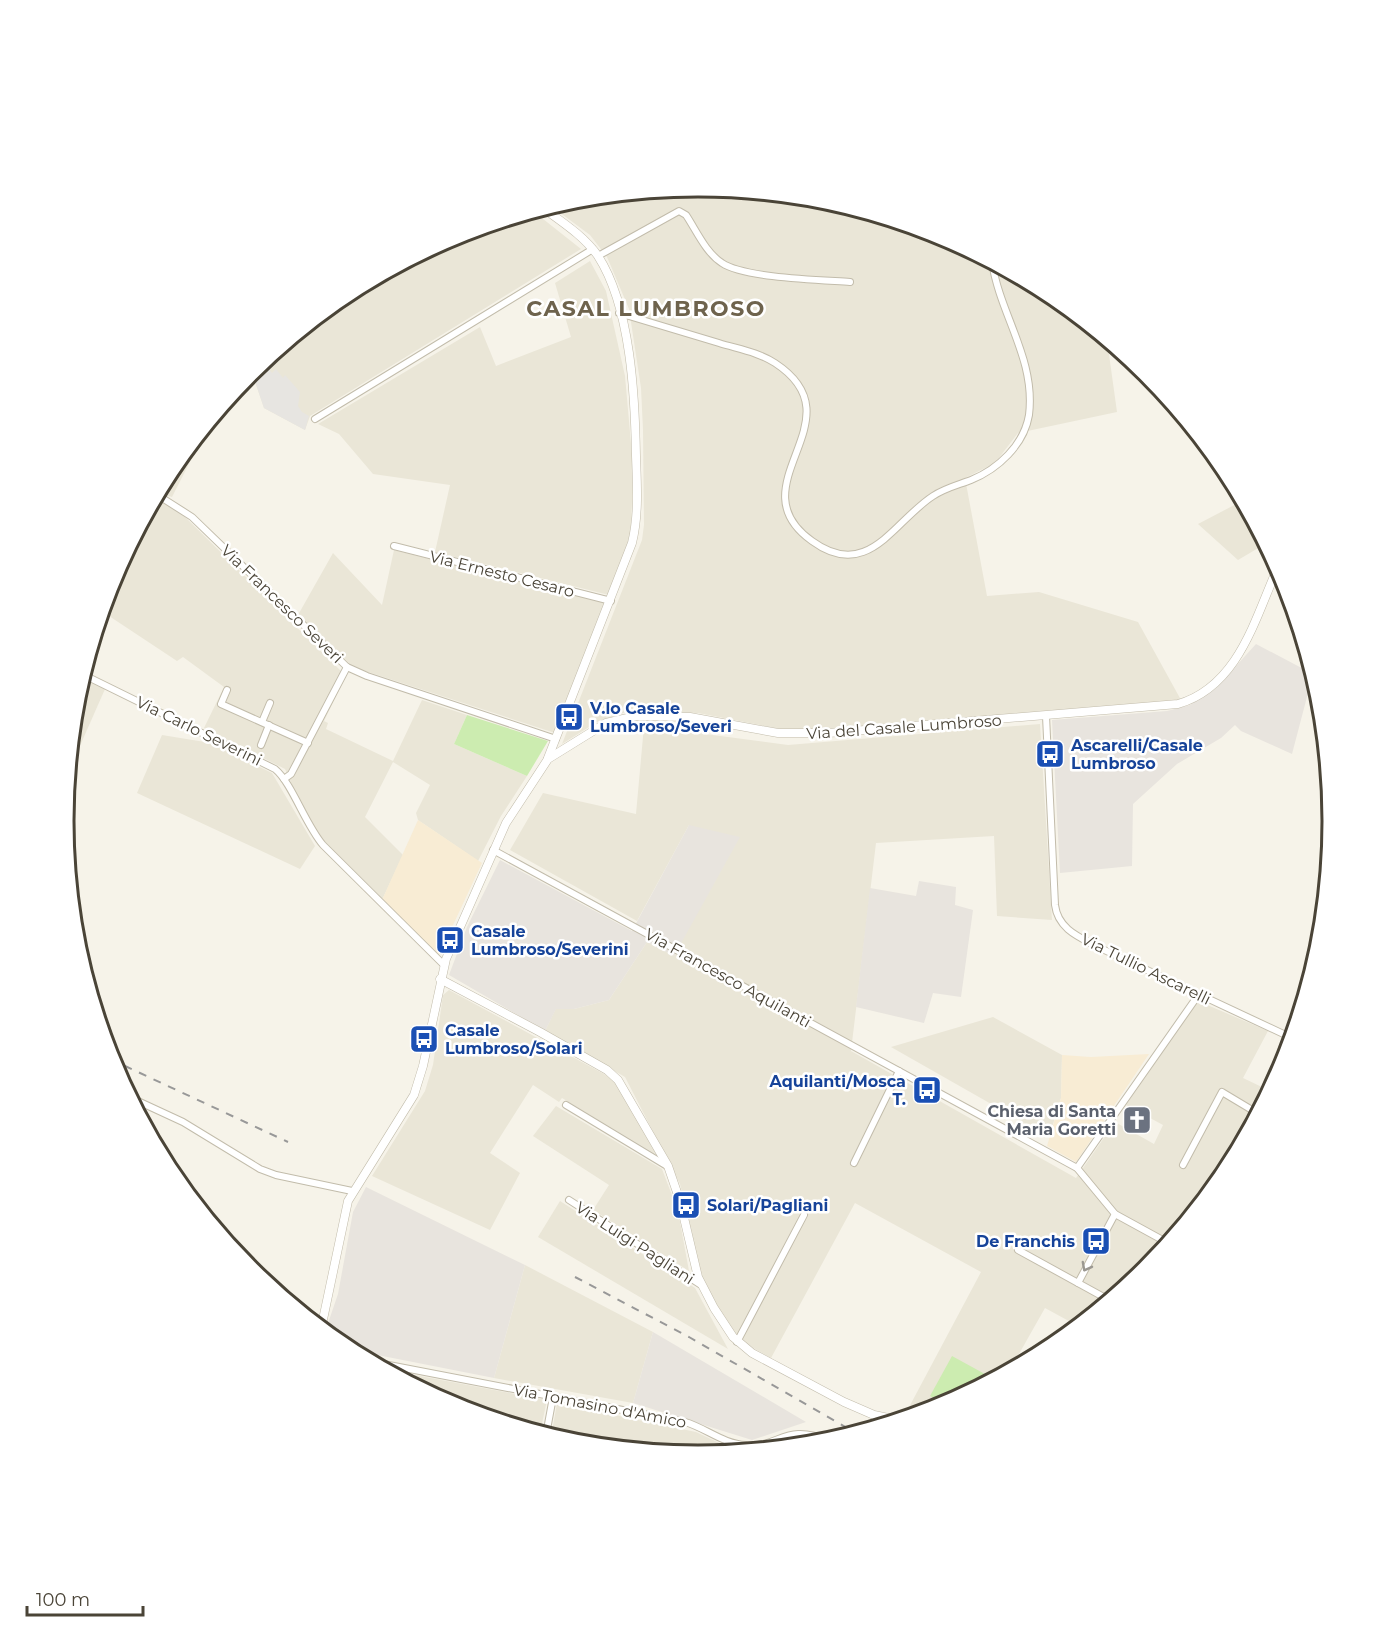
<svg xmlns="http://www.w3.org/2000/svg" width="1395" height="1642" font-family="Montserrat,sans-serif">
<rect width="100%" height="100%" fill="#f6f3e9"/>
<g fill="#eae6d7">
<polygon points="698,187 822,199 941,235 1050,294 1107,340 1117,412 1018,433 995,463 965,478 987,596 1039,592 1138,622 1181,700 806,732 791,731 698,713 629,711 597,722 562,744 642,540 644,525 643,430 641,388 629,309 607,257 590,235 551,206 574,199"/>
<polygon points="533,211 581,249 310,416 305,430 264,408 251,370 345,293 455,235"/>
<polygon points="590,261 606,291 625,376 633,466 631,534 609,595 435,552 450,485 373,474 339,434 318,424 480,327 496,366 571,337 555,283"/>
<polygon points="187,448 195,452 172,497 157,492 170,468"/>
<polygon points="158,500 177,509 346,676 324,721 328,723 326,729 393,761 422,700 467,715 454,744 527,776 501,816 478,861 418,820 416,813 430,785 393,762 365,817 403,855 382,900 320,837 307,818 285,769 204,728 224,687 183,657 177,661 103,612"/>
<polygon points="1242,501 1265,544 1238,560 1198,524"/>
<polygon points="394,550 605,603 555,733 353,667 298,615 333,553 382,605"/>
<polygon points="81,678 105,689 72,764 69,763 75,697"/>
<polygon points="1040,724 1052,920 997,916 994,836 876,843 851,1051 1076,1178 1115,1122 1154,1144 1163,1125 1126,1105 1198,1001 1268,1031 1243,1078 1264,1088 1287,1043 1290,1044 1284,1064 1225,1174 1146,1270 1078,1326 1045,1308 1010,1370 940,1407 916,1414 907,1411 981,1272 855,1203 771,1358 748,1345 736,1336 711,1298 702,1278 680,1184 625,1077 545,1031 556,1008 574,1009 609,1000 647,942 674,956 689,825 637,921 510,850 543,793 636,814 644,726 788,745"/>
<polygon points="162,735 211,743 272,773 315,846 300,869 137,793"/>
<polygon points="449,990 604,1074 615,1082 657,1155 562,1098 559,1102 533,1085 490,1153 520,1173 490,1230 372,1176 425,1091 433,1065 443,995"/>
<polygon points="993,1017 1062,1055 1061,1098 1049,1137 891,1047"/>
<polygon points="556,1106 662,1169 678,1211 689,1271 593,1210 609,1185 533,1136"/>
<polygon points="560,1201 695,1288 728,1349 538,1237"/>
<polygon points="525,1265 653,1332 633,1403 494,1378"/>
<polygon points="383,1369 547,1400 540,1433 454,1407"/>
<polygon points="557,1403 696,1432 730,1448 746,1451 697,1455 573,1443 551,1437"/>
</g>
<g fill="#f8ecd4">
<polygon points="418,820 482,863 439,955 382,900"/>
<polygon points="1149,1054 1076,1162 1047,1146 1061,1098 1062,1055 1091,1057"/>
</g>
<g fill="#e8e4de">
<polygon points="1256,644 1313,674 1292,754 1241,731 1235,725 1221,738 1177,764 1133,804 1132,866 1060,873 1052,720 1167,711 1190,705 1215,689"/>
<polygon points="689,825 740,837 674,956 647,942 609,1000 574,1009 556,1009 545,1031 449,975 467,927 500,860 632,931"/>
<polygon points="919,881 956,887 955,905 973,910 961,997 933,993 924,1023 856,1007 870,888 916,896"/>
<polygon points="366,1187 525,1265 494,1378 347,1349 325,1332 338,1294 353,1212"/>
<polygon points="653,1332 806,1422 752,1440 633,1403"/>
</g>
<g fill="#ccecb0">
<polygon points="467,715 548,741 527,776 454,744"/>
<polygon points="952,1356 994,1379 945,1405 930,1396"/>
</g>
<polygon fill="#e7e5e1" points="264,363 272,373 276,369 283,378 285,375 300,392 298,406 302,412 309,416 305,430 264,408 253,375"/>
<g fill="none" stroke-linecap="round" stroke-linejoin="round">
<g stroke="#c2bcab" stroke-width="8">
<g id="minor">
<path d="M598 256 679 211 686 215C696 230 706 253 722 263 744 278 821 280 850 282"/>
<path d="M619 313C653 323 686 333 719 343 738 349 758 352 775 363 862 420 733 485 812 541 868 582 894 521 933 496 945 488 958 485 971 480 998 469 1024 445 1029 415 1036 359 1000 315 992 262"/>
<polyline points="315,419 593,249"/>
<polyline points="156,494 192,517 347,667 367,676 556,739"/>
<polyline points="394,546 611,601"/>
<path d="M82 674 275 769C292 783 305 824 323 845L444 965"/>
<polyline points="227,690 221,704 308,743"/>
<path d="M1046 716 1055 905C1058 929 1079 937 1098 947L1292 1038"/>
<polyline points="262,722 270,703"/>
<polyline points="261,745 269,725"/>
<polyline points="284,779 291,774 347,667"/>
<polyline points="493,850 1077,1168 1115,1214 1168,1243"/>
<polyline points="129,1097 183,1122 260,1169 276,1175 352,1191"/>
<polyline points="566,1105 667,1166"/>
<polyline points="854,1163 899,1071"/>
<polyline points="1183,1165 1222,1092 1257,1113"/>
<polyline points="1077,1168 1199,994"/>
<polyline points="569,1200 701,1285"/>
<polyline points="1018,1250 1109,1300"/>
<polyline points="1078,1283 1115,1214"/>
<polyline points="737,1342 804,1215"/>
<path d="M368 1361 685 1422C706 1428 723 1444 746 1445 780 1448 785 1422 829 1441"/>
<polyline points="546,1435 553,1397"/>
</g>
</g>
<g stroke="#c2bcab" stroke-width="9">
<g id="tertiary">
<path d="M543 208C562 222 584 236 598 256 631 307 635 397 636 456 637 485 639 515 632 543L548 758"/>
<polyline points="440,979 540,1032 607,1070 618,1080 668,1166 680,1201 698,1277 714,1308 733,1337 752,1353 844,1402 874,1415 898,1420"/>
<path d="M321 1329 348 1201 414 1095 423 1066 446 959 506 823 548 759 606 723 636 716 690 717 778 733H829L1178 704C1239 686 1255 618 1278 567"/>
</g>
</g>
<use href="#minor" stroke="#fff" stroke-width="6"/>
<use href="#tertiary" stroke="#fff" stroke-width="8"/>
<g stroke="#989898" stroke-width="2" stroke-dasharray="8 8" stroke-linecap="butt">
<polyline points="110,1059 288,1142"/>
<polyline points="575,1277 689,1337 856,1433"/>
</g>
</g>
<defs><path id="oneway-chevron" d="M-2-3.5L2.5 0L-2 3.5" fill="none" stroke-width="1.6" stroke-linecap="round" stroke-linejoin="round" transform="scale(1.5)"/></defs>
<use stroke="#9b9891" href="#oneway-chevron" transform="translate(1086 1267) rotate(118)"/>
<defs>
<g id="bus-square" transform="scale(1.5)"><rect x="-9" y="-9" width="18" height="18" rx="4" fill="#1a4fb4" stroke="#fff"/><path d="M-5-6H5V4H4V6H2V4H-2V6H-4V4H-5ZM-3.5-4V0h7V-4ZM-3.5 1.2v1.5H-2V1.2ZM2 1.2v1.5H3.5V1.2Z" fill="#fff"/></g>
<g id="church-square" transform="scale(1.5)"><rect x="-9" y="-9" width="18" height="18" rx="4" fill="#6b7280" stroke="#fff"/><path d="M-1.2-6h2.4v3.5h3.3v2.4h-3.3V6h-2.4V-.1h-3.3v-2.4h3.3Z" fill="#fff"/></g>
</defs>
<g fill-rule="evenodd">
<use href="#bus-square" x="569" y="717"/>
<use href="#bus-square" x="1050" y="754"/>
<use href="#bus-square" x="450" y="940"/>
<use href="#bus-square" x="424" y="1039"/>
<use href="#bus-square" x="927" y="1090"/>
<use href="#church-square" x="1137" y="1120"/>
<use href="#bus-square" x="686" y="1205"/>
<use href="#bus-square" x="1096" y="1241"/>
</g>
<g text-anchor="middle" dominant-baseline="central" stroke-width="5" stroke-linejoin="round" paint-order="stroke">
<g font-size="16" fill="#4a4437" stroke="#fff">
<text transform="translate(502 574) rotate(14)">Via Ernesto Cesaro</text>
<text transform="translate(282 604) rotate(44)">Via Francesco Severi</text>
<text transform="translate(904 727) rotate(-4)">Via del Casale Lumbroso</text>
<text transform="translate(199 731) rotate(26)">Via Carlo Severini</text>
<text transform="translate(1146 969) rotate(26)">Via Tullio Ascarelli</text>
<text transform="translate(728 978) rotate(29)">Via Francesco Aquilanti</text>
<text transform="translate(635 1243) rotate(33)">Via Luigi Pagliani</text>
<text transform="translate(600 1406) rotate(11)">Via Tomasino d'Amico</text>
</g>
<g font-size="16" font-weight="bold" fill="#164399" stroke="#fff" text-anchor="start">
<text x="590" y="708">V.lo Casale<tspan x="590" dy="18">Lumbroso/Severi</tspan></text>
<text x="1071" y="745">Ascarelli/Casale<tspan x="1071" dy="18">Lumbroso</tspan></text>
<text x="471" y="931">Casale<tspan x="471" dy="18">Lumbroso/Severini</tspan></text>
<text x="445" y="1030">Casale<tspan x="445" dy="18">Lumbroso/Solari</tspan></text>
<text x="906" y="1081" text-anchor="end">Aquilanti/Mosca<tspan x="906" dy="18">T.</tspan></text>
<text x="707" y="1205">Solari/Pagliani</text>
<text x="1075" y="1241" text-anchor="end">De Franchis</text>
</g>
<g font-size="16" font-weight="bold" fill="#5b616d" stroke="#fff" text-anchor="end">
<text x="1116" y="1111">Chiesa di Santa<tspan x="1116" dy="18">Maria Goretti</tspan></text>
</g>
<g font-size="22" font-weight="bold" letter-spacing="1.5" fill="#6e634d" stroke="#fff">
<text x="646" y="308">CASAL LUMBROSO</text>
</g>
</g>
<path d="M0 0H1395V1642H0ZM74 821a624 624 0 1 1 1248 0a624 624 0 1 1-1248 0Z" fill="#fff" fill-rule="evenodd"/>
<path fill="none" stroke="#4a4437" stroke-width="3" d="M74 821a624 624 0 1 1 1248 0a624 624 0 1 1-1248 0Z"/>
<path d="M27 1606v9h116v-9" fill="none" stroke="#4a4437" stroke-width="3"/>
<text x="36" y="1606" font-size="18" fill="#4a4437" stroke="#ffffff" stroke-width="4.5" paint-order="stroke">100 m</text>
</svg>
